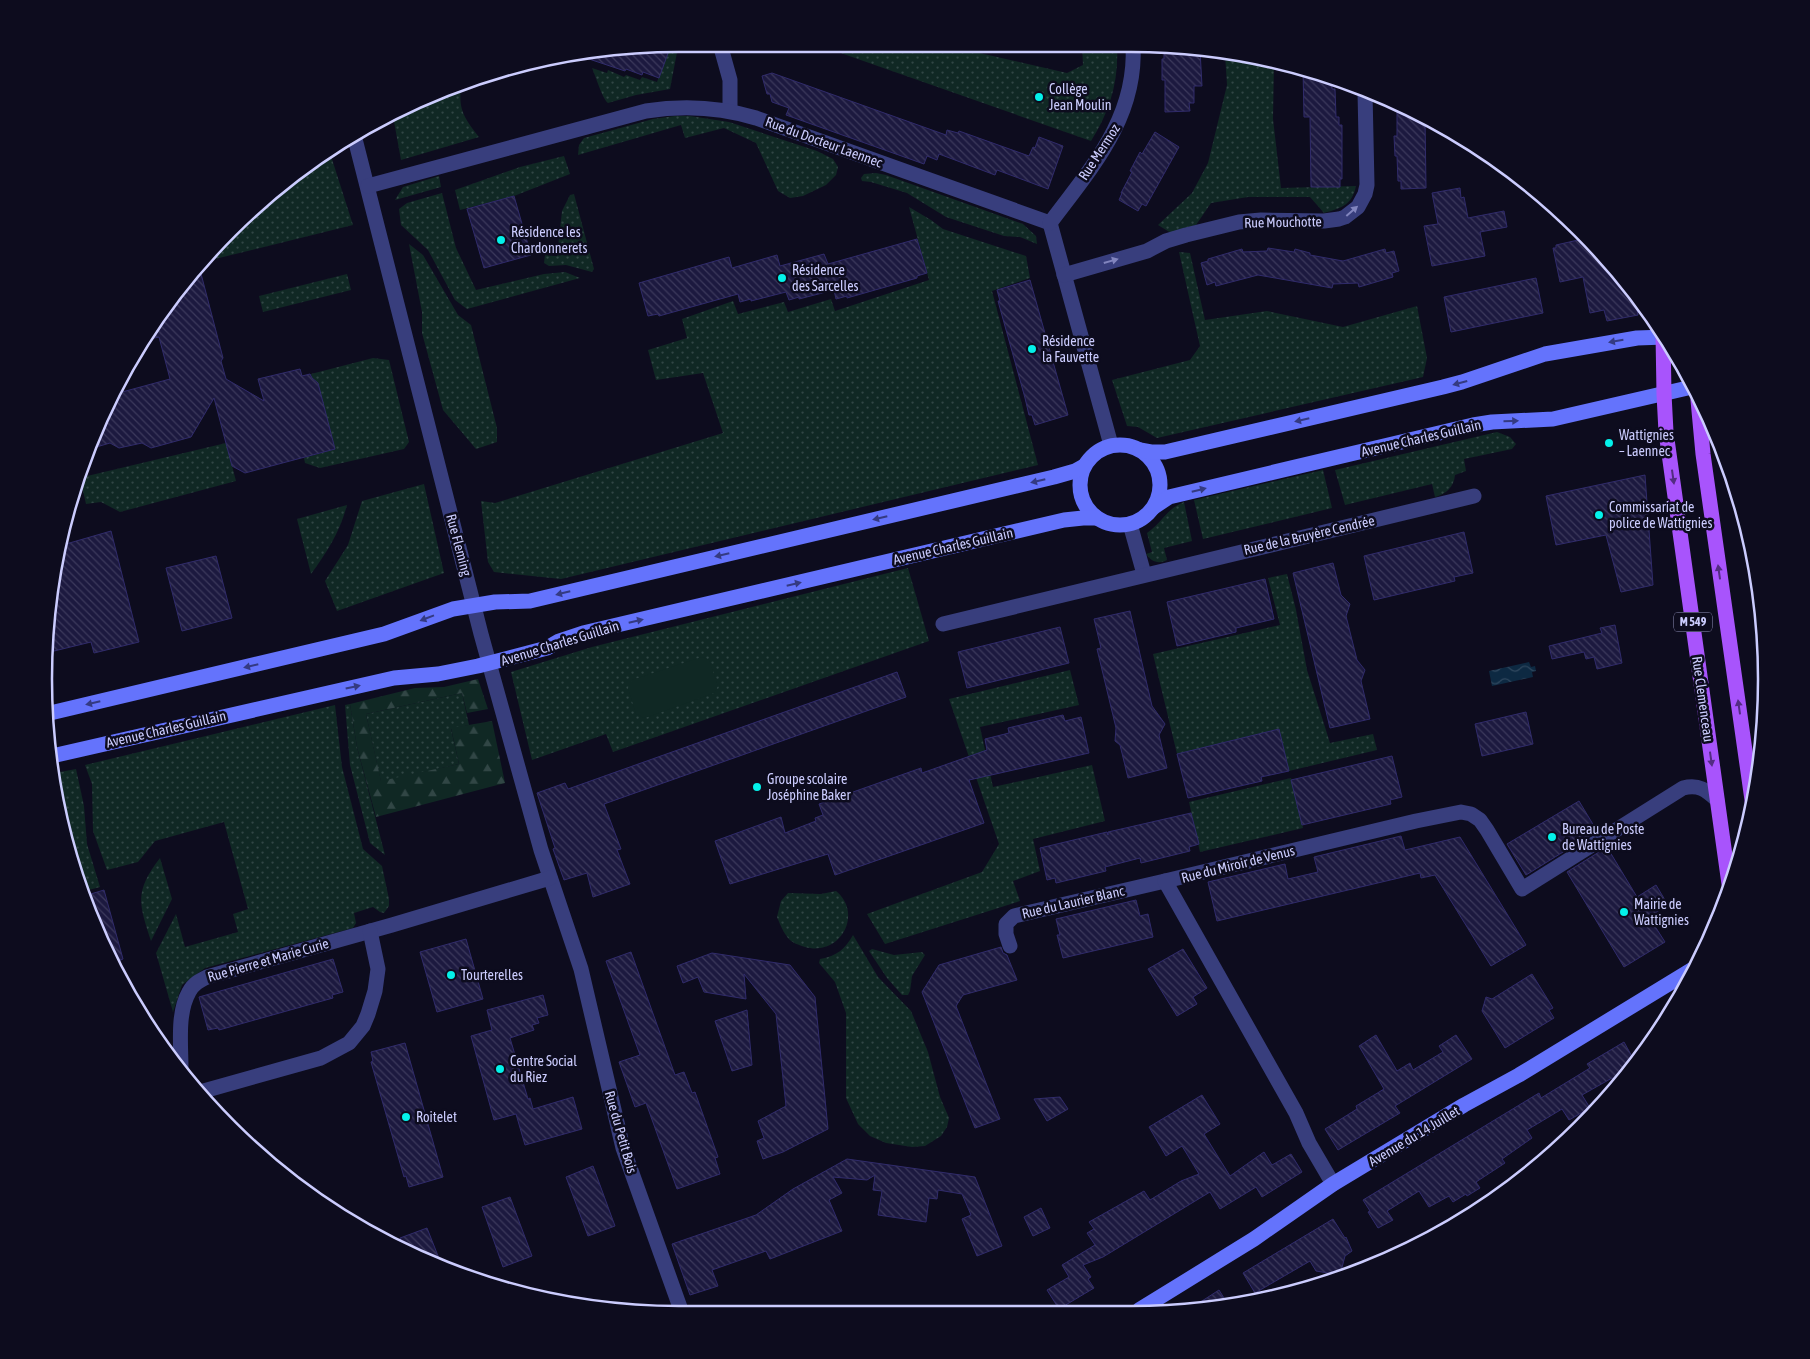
<svg xmlns="http://www.w3.org/2000/svg" width="1810" height="1359" font-family="'Asap Condensed',sans-serif">
<defs>
<pattern id="grass-dots" width="8" height="8" patternUnits="userSpaceOnUse" patternTransform="scale(1.25)"><rect width="8" height="8" fill="#102824"/><path d="M2 2h.1M6 6h.1" fill="none" stroke="#314645" stroke-width="1.8" stroke-linecap="round"/></pattern>
<pattern id="forest-firs" width="22" height="20" patternUnits="userSpaceOnUse" patternTransform="scale(1.25)"><rect width="22" height="20" fill="#102824"/><path d="M5 1l3.5 6h-7zM16 11l3.5 6h-7z" fill="#314645"/></pattern>
<pattern id="water-waves" width="16" height="10" patternUnits="userSpaceOnUse" patternTransform="scale(1.25)"><rect width="16" height="10" fill="#0d2942"/><path d="M0 5q4-4 8 0t8 0" fill="none" stroke="#2f475e"/></pattern>
<pattern id="building-back-hatch" width="6" height="6" patternUnits="userSpaceOnUse" patternTransform="scale(1.25)"><rect width="6" height="6" fill="#1c193f"/><path d="M-1 5l2 2M0 0l6 6M5-1l2 2" fill="none" stroke="#3c395c"/></pattern>
</defs>
<rect width="100%" height="100%" fill="#0d0c1e"/>
<g fill="url(#grass-dots)">
<path d="M815 44H940L1067 73 1083 65 1082 45H1117C1119 81 1110 111 1091 141Z"/>
<path d="M670 46 678 47 670 89 636 95 608 103C602 98 596 77 592 68L607 73 608 70 624 77 626 75 640 80 642 77 657 82Z"/>
<path d="M1225 54 1274 62 1273 119 1281 188 1356 186C1352 205 1342 208 1324 213L1310 197H1248L1211 203 1196 225 1171 233 1158 225 1192 193 1208 163 1227 85Z"/>
<path d="M461 88C458 111 466 120 479 137L401 160 393 116Z"/>
<polygon points="675,116 690,116 729,122 817,151 833,159 838,167 836,175 826,185 803,196 790,198 778,191 756,143 724,128 685,138 681,125 578,155 579,145 584,138 653,119"/>
<polygon points="330,153 353,225 215,259 213,249 230,230"/>
<polygon points="564,156 570,174 514,196 460,210 455,190 520,167"/>
<polygon points="876,173 886,175 1023,224 1036,236 1037,244 1020,237 1004,236 946,217 907,193 871,182 862,181 861,178 864,174"/>
<polygon points="439,176 441,187 395,200 403,187"/>
<polygon points="442,193 456,248 476,290 544,274 565,272 580,278 467,309 455,300 428,250 401,225 399,209 407,203"/>
<polygon points="574,194 594,269 592,272 566,265 549,266 544,263 545,255 557,256 562,211 570,195"/>
<polygon points="909,207 931,220 943,229 1026,256 1030,278 992,291 1038,465 561,579 494,572 488,562 481,501 495,503 723,433 703,373 656,380 648,350 687,338 682,319 733,301 738,314 784,302 788,312 831,299 835,311 929,280"/>
<polygon points="409,244 423,255 458,315 471,325 497,428 497,442 476,449 443,410 422,333 422,312"/>
<polygon points="1179,252 1190,253 1205,320 1267,311 1343,327 1417,306 1427,358 1423,377 1157,438 1138,427 1127,426 1112,380 1190,360 1200,346"/>
<polygon points="347,274 351,290 263,312 259,296"/>
<polygon points="373,358 389,360 409,442 404,449 320,468 305,463 304,458 335,449 318,383 312,378 311,374"/>
<path d="M1497 432 1510 437 1516 444 1512 449 1464 459 1466 471 1455 475C1454 487 1446 494 1435 497L1432 484 1345 505 1335 470Z"/>
<polygon points="226,443 236,481 120,512 101,502 86,504 81,482 83,477"/>
<polygon points="1323,470 1332,508 1203,539 1194,500"/>
<polygon points="424,484 444,573 337,611 325,581 348,545 362,501"/>
<path d="M1184 502 1192 541 1164 548 1167 560C1158 565 1151 561 1146 554L1152 552 1147 533C1163 522 1166 509 1184 502Z"/>
<path d="M347 505C340 532 327 552 311 574L297 519Z"/>
<polygon points="908,568 929,641 613,752 606,734 532,760 511,672 592,647"/>
<polygon points="1287,574 1296,610 1307,670 1330,743 1373,734 1377,750 1289,771 1279,729 1177,754 1153,654 1280,625 1268,578"/>
<polygon points="1070,670 1079,705 980,727 993,787 1092,765 1105,821 1033,839 1040,871 1013,881 1020,901 885,944 867,914 982,872 999,844 949,699"/>
<polygon points="462,693 469,725 451,729 459,764 381,782 366,714"/>
<polygon points="350,704 357,747 385,855 370,843 350,765 345,705"/>
<polygon points="335,705 342,767 363,849 382,866 389,899 389,906 384,913 380,912 373,907 354,913 356,923 353,928 205,968 182,985 173,1012 156,953 176,914 185,947 238,932 233,914 248,909 224,822 155,841 138,862 107,870 93,831 92,784 85,765"/>
<polygon points="76,769 84,806 87,844 100,887 81,892 77,884 55,773"/>
<polygon points="1291,778 1303,828 1200,852 1189,802"/>
<path d="M160 858 172 899 151 941C139 903 134 892 160 858Z"/>
<path d="M836 891C864 914 840 957 805 947 799 945 792 943 788 938 783 932 780 924 777 917L781 901 788 893 821 894Z"/>
<path d="M853 935 878 977 911 1011 928 1052 940 1097 949 1118 947 1127 941 1136 925 1146 912 1147 886 1143 870 1136 858 1124 846 1098V1013L835 982 819 963 820 959C837 956 845 949 853 935Z"/>
<polygon points="872,949 894,955 922,952 925,955 912,976 910,991 908,995 902,995 887,978 869,951"/>
</g>
<polygon fill="url(#forest-firs)" points="478,679 488,709 467,713 462,693 366,714 381,781 459,764 451,728 492,721 505,783 376,817 357,747 350,704 415,688 444,687"/>
<polygon fill="#102824" points="702,657 709,660 718,686 714,693 645,718 636,714 628,688 632,680"/>
<polygon fill="url(#water-waves)" points="1529,662 1531,667 1535,666 1536,671 1532,672 1533,677 1492,686 1489,671"/>
<g fill="url(#building-back-hatch)" stroke="#302b6b">
<polygon points="671,45 659,78 643,72 642,75 626,69 625,71 583,57"/>
<polygon points="1164,45 1200,50 1202,86 1194,86 1194,103 1189,103 1190,111 1165,112 1165,80 1162,80 1162,59 1164,59"/>
<polygon points="1303,69 1332,79 1332,89 1335,89 1336,117 1339,117 1339,125 1342,125 1342,179 1340,179 1340,187 1311,187 1310,117 1304,117"/>
<polygon points="772,73 946,135 947,130 958,133 959,131 1029,156 1033,147 1035,148 1039,137 1063,146 1048,189 997,170 995,175 939,154 937,160 927,156 924,164 786,115 789,108 772,102 770,94 767,94 762,76"/>
<polygon points="1400,105 1412,109 1425,118 1426,188 1401,189 1401,181 1398,181 1397,156 1395,156 1394,136 1397,136 1397,112 1400,112"/>
<polygon points="1155,132 1179,147 1146,206 1142,204 1138,211 1119,200 1122,193 1121,193 1132,172 1130,171 1140,152 1142,154"/>
<polygon points="1460,188 1461,198 1464,197 1468,218 1504,211 1507,227 1480,232 1485,256 1432,266 1424,226 1438,224 1432,193"/>
<polygon points="514,196 531,255 484,268 467,209"/>
<polygon points="1587,238 1635,297 1638,315 1607,321 1604,310 1590,313 1583,277 1560,282 1553,248 1556,248 1556,245"/>
<polygon points="917,239 927,273 917,276 917,278 847,298 847,296 836,299 834,290 799,299 799,297 789,300 786,292 751,301 751,299 740,302 738,294 659,316 658,314 648,316 639,283 729,257 732,268 777,255 780,266 824,254 828,264"/>
<polygon points="1268,248 1294,252 1295,249 1310,253 1310,255 1343,261 1385,249 1386,253 1394,251 1399,271 1392,273 1393,277 1359,287 1358,283 1333,284 1332,288 1258,275 1216,286 1215,282 1207,285 1201,263 1208,261 1208,259 1242,249 1243,252 1267,251"/>
<polygon points="199,266 223,358 221,361 226,379 264,401 258,379 300,369 302,376 310,374 312,378 318,383 335,449 245,473 232,466 214,398 191,437 151,448 142,443 119,448 110,443 93,448 111,395 170,379 159,337 146,340 175,293"/>
<polygon points="1536,278 1543,313 1451,332 1444,297"/>
<polygon points="1030,280 1068,415 1035,425 1032,415 1029,415 1025,398 998,301 1000,301 997,290"/>
<polygon points="1645,475 1653,585 1621,592 1606,535 1556,545 1546,496"/>
<polygon points="111,531 139,642 94,653 91,642 50,652 56,555 59,546"/>
<polygon points="1464,532 1473,573 1454,577 1455,581 1374,600 1364,556"/>
<polygon points="216,556 232,618 182,631 166,568"/>
<polygon points="1333,563 1341,595 1350,604 1346,616 1357,660 1365,670 1361,681 1370,719 1330,728 1293,573"/>
<polygon points="1265,579 1274,619 1236,628 1236,632 1177,646 1167,602"/>
<polygon points="1130,611 1152,706 1165,724 1159,735 1167,768 1128,778 1120,745 1115,741 1116,728 1097,649 1101,648 1094,619"/>
<polygon points="1615,625 1622,663 1597,669 1594,657 1586,659 1584,652 1552,659 1549,646 1602,633 1600,628"/>
<polygon points="1060,627 1069,663 967,688 958,652"/>
<polygon points="897,672 906,697 604,804 621,849 617,850 630,884 593,897 587,873 564,880 553,849 555,848 537,793 565,783 568,789"/>
<polygon points="1526,712 1533,744 1482,756 1475,724"/>
<polygon points="1063,715 1065,721 1081,717 1089,753 969,780 984,823 835,875 828,854 730,884 715,841 781,817 785,833 816,821 815,818 823,815 819,804 921,768 922,773 987,750 985,739 1009,733 1008,728"/>
<polygon points="1279,729 1289,771 1261,777 1262,781 1188,798 1177,754"/>
<polygon points="1392,756 1402,797 1390,800 1391,804 1302,825 1291,780"/>
<polygon points="1579,801 1597,831 1526,875 1507,844"/>
<polygon points="1191,813 1199,844 1189,847 1190,851 1141,863 1140,858 1105,867 1106,871 1056,883 1055,878 1047,880 1040,848 1107,832 1108,835 1108,832"/>
<polygon points="1401,836 1405,850 1460,837 1526,945 1491,966 1435,875 1421,878 1420,873 1217,921 1208,882 1285,864 1288,879 1318,872 1314,857"/>
<polygon points="1607,847 1637,897 1656,885 1668,905 1649,917 1665,942 1624,967 1567,872"/>
<polygon points="104,890 123,959 116,962 84,896"/>
<polygon points="1136,900 1140,916 1148,914 1153,937 1063,958 1057,935 1060,935 1056,919"/>
<polygon points="466,939 483,999 437,1012 420,952"/>
<polygon points="1001,947 1003,953 1007,955 1017,980 963,995 956,1006 1000,1119 975,1128 922,992 939,965"/>
<polygon points="1183,949 1207,988 1193,997 1197,1004 1177,1016 1148,969"/>
<polygon points="631,952 675,1075 684,1072 692,1093 695,1092 718,1157 715,1158 720,1174 677,1189 646,1103 635,1107 619,1062 640,1055 606,961"/>
<polygon points="712,953 790,965 815,997 828,1129 783,1152 763,1159 757,1141 764,1138 758,1121 786,1106 776,1014 744,974 746,999 704,992 698,977 683,983 677,966"/>
<polygon points="333,959 343,992 332,995 333,998 308,1005 219,1030 218,1028 208,1030 199,997"/>
<polygon points="1532,974 1553,1008 1549,1010 1554,1018 1505,1048 1482,1011 1486,997 1492,999"/>
<polygon points="543,995 548,1015 537,1018 539,1023 532,1025 534,1030 510,1038 528,1099 530,1098 533,1109 573,1097 582,1129 525,1145 516,1114 494,1120 471,1036 492,1030 487,1010"/>
<polygon points="747,1010 752,1065 732,1071 715,1021"/>
<polygon points="1376,1035 1397,1071 1410,1063 1413,1070 1443,1052 1439,1046 1456,1035 1472,1059 1395,1106 1400,1113 1338,1150 1325,1129 1357,1109 1356,1106 1384,1089 1359,1046"/>
<polygon points="1624,1042 1635,1062 1616,1085 1612,1078 1582,1095 1590,1108 1569,1120 1562,1109 1527,1130 1532,1138 1502,1159 1505,1163 1476,1182 1480,1188 1467,1196 1466,1194 1453,1202 1449,1196 1429,1207 1419,1191 1387,1211 1393,1220 1378,1228 1368,1212 1370,1211 1363,1200 1539,1093 1541,1098 1590,1068 1587,1064"/>
<polygon points="405,1043 443,1177 409,1187 406,1176 404,1177 371,1062 373,1061 371,1052"/>
<polygon points="1202,1095 1220,1124 1204,1134 1230,1176 1264,1152 1272,1165 1291,1154 1302,1172 1262,1197 1256,1187 1220,1209 1210,1192 1103,1257 1083,1265 1091,1277 1088,1279 1094,1288 1059,1309 1047,1290 1069,1277 1062,1265 1095,1245 1087,1233 1094,1229 1089,1222 1144,1191 1150,1200 1181,1181 1199,1174 1182,1146 1166,1156 1149,1127"/>
<polygon points="1060,1097 1068,1109 1047,1121 1034,1099"/>
<polygon points="847,1159 975,1177 1002,1246 977,1256 962,1219 971,1215 962,1194 938,1190 937,1199 929,1198 926,1222 878,1215 882,1191 873,1190 875,1175 867,1180 833,1177 842,1193 829,1200 842,1231 770,1259 766,1251 712,1270 718,1286 690,1295 672,1244 756,1215 793,1189"/>
<polygon points="593,1166 615,1226 588,1236 566,1177"/>
<polygon points="510,1197 532,1256 503,1267 482,1207"/>
<polygon points="1041,1208 1050,1228 1033,1236 1024,1217"/>
<polygon points="1333,1219 1345,1238 1346,1237 1352,1251 1345,1256 1340,1275 1316,1271 1310,1261 1255,1293 1243,1273"/>
<polygon points="427,1228 442,1266 404,1249 400,1238"/>
<polygon points="1219,1290 1229,1306 1213,1310 1188,1310"/>
</g>
<g fill="none" stroke-linecap="round" stroke-linejoin="round">
<g stroke="#383e7d" stroke-width="15">
<polyline points="720,44 730,80 730,111"/>
<polyline points="354,135 481,634 541,850 581,969 623,1148 681,1310"/>
<path d="M368 186 646 111C683 105 720 107 756 118L1050 223"/>
<polyline points="1050,223 1111,445"/>
<path d="M1050 223C1091 168 1137 118 1133 45"/>
<polyline points="1064,275 1147,251 1166,241 1186,235 1239,222 1261,220 1324,221 1339,219 1345,217 1358,207 1365,194 1367,185 1365,92"/>
<polyline points="1130,524 1144,574"/>
<polyline points="943,624 1474,496"/>
<polyline points="1010,946 1006,934 1006,924 1014,916 1165,881"/>
<path d="M181 1069C181 1045 177 1013 189 992 193 984 199 981 207 977L392 925 550 878"/>
<polyline points="200,1092 321,1058 349,1043 363,1026 368,1014 375,991 378,969 370,931"/>
<path d="M1333 1184 1309 1143 1296 1113 1165 881 1416 821 1461 812 1471 814 1480 820 1487 830 1522 889 1683 788C1699 784 1706 790 1717 800"/>
</g>
<g stroke="#6473fc" stroke-width="15">
<circle cx="1120" cy="485" r="40"/>
<polyline points="1140,450 1151,452 1165,452 1443,387 1462,382 1545,354 1637,338 1665,337"/>
<polyline points="1154,507 1169,497 1473,425 1492,422 1553,419 1692,387"/>
<polyline points="46,714 384,634 453,609 495,602 530,601 1054,477 1075,471 1084,466"/>
<polyline points="52,756 394,678 438,674 478,666 547,648 559,641 583,633 1064,520 1083,518 1097,518"/>
<polyline points="1139,1310 1254,1239 1333,1184 1464,1105 1519,1075 1693,969"/>
</g>
<g stroke="#a854fc" stroke-width="15">
<polyline points="1663,334 1664,394 1666,432 1729,884"/>
<polyline points="1698,400 1703,454 1753,807"/>
</g>
</g>
<defs><path id="oneway-solid" d="M-6-.8H1V-3.2L6.5 0L1 3.2V.8H-6Z" transform="scale(1.25)"/></defs>
<g fill="#8285be">
<use href="#oneway-solid" transform="translate(1352 211) rotate(-41)"/>
<use href="#oneway-solid" transform="translate(1111 261) rotate(-16)"/>
</g>
<g fill="#343a82">
<use href="#oneway-solid" transform="translate(1616 341) rotate(170)"/>
<use href="#oneway-solid" transform="translate(1460 383) rotate(165)"/>
<use href="#oneway-solid" transform="translate(1302 420) rotate(167)"/>
<use href="#oneway-solid" transform="translate(1511 421) rotate(-2)"/>
<use href="#oneway-solid" transform="translate(1038 481) rotate(167)"/>
<use href="#oneway-solid" transform="translate(1199 490) rotate(-14)"/>
<use href="#oneway-solid" transform="translate(880 518) rotate(167)"/>
<use href="#oneway-solid" transform="translate(722 555) rotate(167)"/>
<use href="#oneway-solid" transform="translate(794 584) rotate(-13)"/>
<use href="#oneway-solid" transform="translate(563 593) rotate(166)"/>
<use href="#oneway-solid" transform="translate(427 618) rotate(159)"/>
<use href="#oneway-solid" transform="translate(636 621) rotate(-13)"/>
<use href="#oneway-solid" transform="translate(251 666) rotate(167)"/>
<use href="#oneway-solid" transform="translate(353 687) rotate(-12)"/>
<use href="#oneway-solid" transform="translate(93 703) rotate(167)"/>
</g>
<g fill="#532c82">
<use href="#oneway-solid" transform="translate(1673 477) rotate(82)"/>
<use href="#oneway-solid" transform="translate(1719 572) rotate(-98)"/>
<use href="#oneway-solid" transform="translate(1739 707) rotate(-98)"/>
<use href="#oneway-solid" transform="translate(1711 759) rotate(82)"/>
</g>
<g fill="#04f1ea" stroke="#0d0c1e" stroke-width="2">
<circle cx="1039" cy="97" r="5"/>
<circle cx="501" cy="240" r="5"/>
<circle cx="782" cy="278" r="5"/>
<circle cx="1032" cy="349" r="5"/>
<circle cx="1609" cy="443" r="5"/>
<circle cx="1599" cy="515" r="5"/>
<circle cx="757" cy="787" r="5"/>
<circle cx="1552" cy="837" r="5"/>
<circle cx="1624" cy="912" r="5"/>
<circle cx="451" cy="975" r="5"/>
<circle cx="500" cy="1069" r="5"/>
<circle cx="406" cy="1117" r="5"/>
</g>
<g text-anchor="middle" dominant-baseline="central" stroke-width="5" stroke-linejoin="round" paint-order="stroke">
<rect fill="#0d0c1e" stroke="#9292bb" stroke-width="1" x="1674" y="612.5" width="38" height="19" rx="4"/>
<g font-size="12" font-weight="bold" fill="#cbccfe">
<text x="1693" y="622">M 549</text>
</g>
<g font-size="14" fill="#cbccfe" stroke="#0d0c1e" text-anchor="start">
<text x="1049" y="89">Collège<tspan x="1049" dy="16">Jean Moulin</tspan></text>
<text x="511" y="232">Résidence les<tspan x="511" dy="16">Chardonnerets</tspan></text>
<text x="792" y="270">Résidence<tspan x="792" dy="16">des Sarcelles</tspan></text>
<text x="1042" y="341">Résidence<tspan x="1042" dy="16">la Fauvette</tspan></text>
<text x="1619" y="435">Wattignies<tspan x="1619" dy="16">– Laennec</tspan></text>
<text x="1609" y="507">Commissariat de<tspan x="1609" dy="16">police de Wattignies</tspan></text>
<text x="767" y="779">Groupe scolaire<tspan x="767" dy="16">Joséphine Baker</tspan></text>
<text x="1562" y="829">Bureau de Poste<tspan x="1562" dy="16">de Wattignies</tspan></text>
<text x="1634" y="904">Mairie de<tspan x="1634" dy="16">Wattignies</tspan></text>
<text x="461" y="975">Tourterelles</text>
<text x="510" y="1061">Centre Social<tspan x="510" dy="16">du Riez</tspan></text>
<text x="416" y="1117">Roitelet</text>
</g>
<g font-size="14" fill="#cbccfe" stroke="#0d0c1e">
<text transform="translate(824 142) rotate(20)">Rue du Docteur Laennec</text>
<text transform="translate(1099 152) rotate(-57)">Rue Mermoz</text>
<text transform="translate(1283 222) rotate(-1)">Rue Mouchotte</text>
<text transform="translate(1421 438) rotate(-13)">Avenue Charles Guillain</text>
<text transform="translate(1309 535) rotate(-13)">Rue de la Bruyère Cendrée</text>
<text transform="translate(459 545) rotate(75)">Rue Fleming</text>
<text transform="translate(953 546) rotate(-13)">Avenue Charles Guillain</text>
<text transform="translate(560 643) rotate(-17)">Avenue Charles Guillain</text>
<text transform="translate(1703 699) rotate(82)">Rue Clemenceau</text>
<text transform="translate(166 729) rotate(-13)">Avenue Charles Guillain</text>
<text transform="translate(1238 864) rotate(-14)">Rue du Miroir de Venus</text>
<text transform="translate(1073 902) rotate(-13)">Rue du Laurier Blanc</text>
<text transform="translate(268 960) rotate(-16)">Rue Pierre et Marie Curie</text>
<text transform="translate(621 1132) rotate(74)">Rue du Petit Bois</text>
<text transform="translate(1414 1136) rotate(-31)">Avenue du 14 Juillet</text>
</g>
</g>
<path d="M0 0H1810V1359H0ZM679 52H1131A627 627 0 0 1 1758 679V679A627 627 0 0 1 1131 1306H679A627 627 0 0 1 52 679V679A627 627 0 0 1 679 52Z" fill="#0d0c1e" fill-rule="evenodd"/>
<path fill="none" stroke="#cbccfe" stroke-width="2.5" d="M679 52H1131A627 627 0 0 1 1758 679V679A627 627 0 0 1 1131 1306H679A627 627 0 0 1 52 679V679A627 627 0 0 1 679 52Z"/>
</svg>
